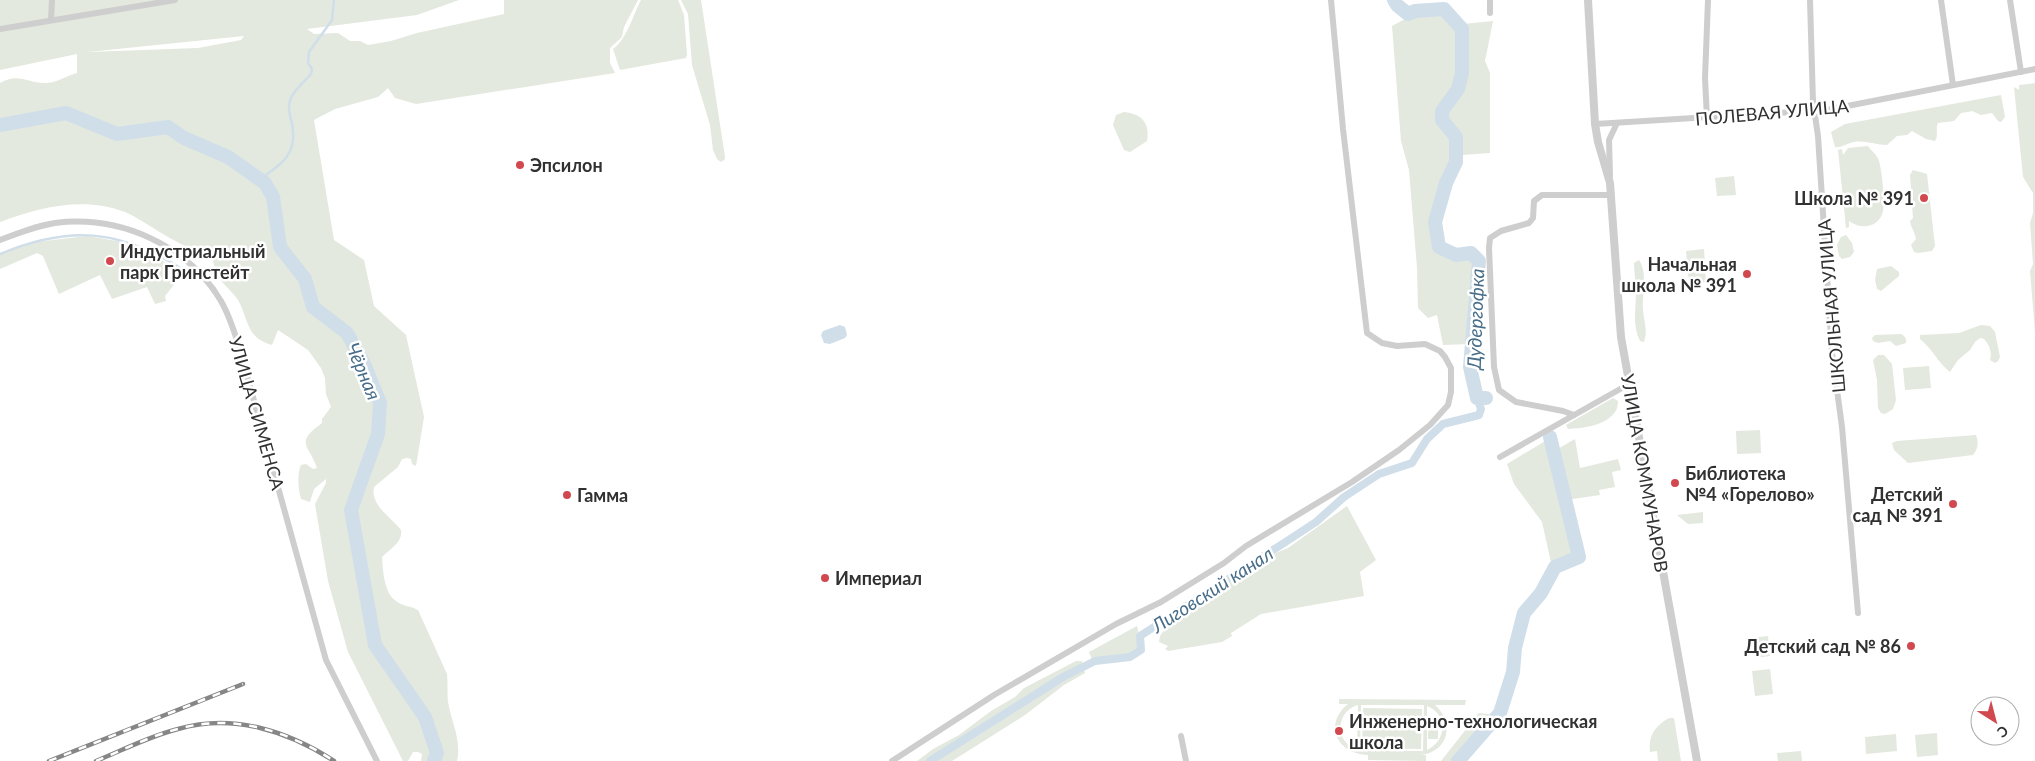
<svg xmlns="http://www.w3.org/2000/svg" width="2035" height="761" font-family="Lato,sans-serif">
<rect width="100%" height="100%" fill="#fff"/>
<g fill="#e3e9de" fill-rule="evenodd">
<path d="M0 0H459L417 15 307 29 314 34 338 33 350 41H360L368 45 391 41 417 33 504 14V0H638L624 27 622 37 610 48V63L615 73 416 104 395 98 388 88 378 97 335 109 314 120 334 240 364 260 374 306 406 335 424 417 416 466 412 464 411 459 407 458 402 459 398 467 374 487C370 505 391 517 401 530 403 542 390 549 382 557 383 571 384 593 396 601 402 606 411 606 418 610L447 674C448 683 447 692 448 702 451 721 462 741 457 761H421L422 754 418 752H413L408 761H403L348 652 328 581 315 504 326 483V479L314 489 310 502 301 499C298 489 297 474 301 465L306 464 313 469 317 468C310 445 293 444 322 423V419L331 407 326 394 325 378 321 368 308 350 278 330 272 345C246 338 249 320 238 300 232 291 220 282 216 272 213 263 214 261 208 251 188 255 145 220 125 212 84 196 39 207 0 222V83C20 72 27 84 47 83 58 82 66 76 77 73V54L0 70ZM244 36 241 40 198 48 88 52Z"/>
<path d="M641 0H678L684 15 687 55 686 58 620 70 613 49C627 39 633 15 641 0Z"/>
<polygon points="681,0 701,0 725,157 725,159 721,162 717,159 713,150 710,125 692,65 688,14"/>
<path d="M1426 12 1440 14 1458 27 1457 82 1442 102 1438 114 1439 121 1453 142 1449 163 1440 183 1430 218 1435 246 1443 255 1471 260C1483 272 1473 293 1472 307 1470 319 1470 332 1469 344L1443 345 1437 315 1428 318 1418 308 1417 268 1409 170 1401 141 1392 26 1403 20 1414 19 1415 14Z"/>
<polygon points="1493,21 1485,61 1490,73 1490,153 1462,155 1460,160 1457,158 1460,146 1459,134 1447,124 1445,111 1459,92 1464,77 1463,24"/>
<polygon points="2035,83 2035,332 2030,271 2033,264 2030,223 2033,213 2033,193 2023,177 2014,87 2019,90 2019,85"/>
<path d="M2001 95 2005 117 2001 122 1998 121 1992 113 1981 115 1972 111 1968 112 1961 113 1954 121 1938 123C1935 129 1939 135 1935 141L1926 139 1912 131 1907 135 1897 136 1887 145C1876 145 1865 140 1854 142 1847 143 1842 148 1835 147L1831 132 1845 124Z"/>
<path d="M1124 112C1142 114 1150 123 1147 141L1130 152 1124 150 1113 125 1116 115Z"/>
<path d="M1868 146C1871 151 1877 154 1879 161 1882 172 1885 200 1883 211 1879 228 1861 230 1849 221V227L1846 228 1838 150 1842 149 1843 155 1848 148Z"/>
<path d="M1913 170 1927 174 1935 246 1932 251 1918 253 1914 252 1911 245 1916 239C1915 232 1911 228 1910 221L1913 218 1910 175Z"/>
<polygon points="1734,176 1736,195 1717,196 1715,178"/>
<polygon points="1846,235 1852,243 1854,252 1850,257 1842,259 1839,256 1837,245 1841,237"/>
<polygon points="87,236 117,241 136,247 184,272 165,296 166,301 155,304 147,287 112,299 100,275 59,294 45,261 43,256 37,253 0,269 0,255 3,253 36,242"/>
<polygon points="1704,249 1706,282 1689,284 1686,251"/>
<path d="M1639 260C1648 273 1642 295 1643 310 1644 322 1648 330 1644 342L1640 341C1632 326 1636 308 1636 292 1636 283 1634 273 1634 263Z"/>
<polygon points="1891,266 1899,272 1899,276 1881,291 1877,289 1875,280 1877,269"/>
<path d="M1981 325 1990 326 1995 332 2000 357 1998 361 1995 363 1990 360C1992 352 1990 346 1984 339L1980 338 1975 342 1970 350 1958 360 1950 372C1938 363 1932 348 1920 339V335L1959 333Z"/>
<path d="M1901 334C1905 336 1907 339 1906 343L1896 346 1890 341 1878 343 1873 341 1872 338 1875 335Z"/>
<polygon points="1878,355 1884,355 1892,364 1896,400 1893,409 1885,414 1881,413 1878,408 1877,380 1873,360"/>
<polygon points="1929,366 1931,388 1905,390 1903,368"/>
<path d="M1613 398 1618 401C1618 404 1617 410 1615 412 1605 426 1583 428 1568 429L1566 425Z"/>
<polygon points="1760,430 1761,453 1737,454 1736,431"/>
<path d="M1976 435C1979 444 1978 448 1973 455L1908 463 1894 450 1892 443 1897 441Z"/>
<polygon points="1575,439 1580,468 1618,459 1621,470 1612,472 1615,487 1599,490 1600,495 1566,500 1554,451"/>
<polygon points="1547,440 1576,557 1552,567 1542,522 1514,484 1507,464"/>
<polygon points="1347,506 1376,560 1360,572 1364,596 1261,614 1231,633 1232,636 1222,642 1168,651 1165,649 1168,646 1159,642 1160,636 1166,627 1187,611 1216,594 1246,571 1276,553 1288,548"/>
<polygon points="1703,512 1703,523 1688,524 1677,515"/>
<polygon points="1137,626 1142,646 1138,657 1094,665 1089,652"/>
<polygon points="1768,636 1770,656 1754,658 1752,638"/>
<polygon points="1076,661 1082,661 1085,673 1064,685 1025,715 952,761 917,761 933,749 959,735 991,711 1015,697 1024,688"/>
<polygon points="1770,669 1773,694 1755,696 1752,671"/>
<path d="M1339 699 1466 700 1465 705H1435C1454 722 1450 751 1421 755H1426V761L1368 760V755C1337 754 1323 724 1348 704H1339ZM1357 705 1358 706 1357 750C1335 742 1335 713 1357 705ZM1361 705H1424L1423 751H1360ZM1427 706C1448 714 1447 741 1427 750Z"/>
<polygon points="1363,708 1422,709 1421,749 1362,748"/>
<polygon points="1479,713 1496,715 1456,761 1441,761"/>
<rect x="1428" y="717" width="10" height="22"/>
<path d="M1669 718H1674L1681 761H1658L1657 751 1650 752C1648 736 1655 726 1669 718Z"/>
<polygon points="1937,733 1938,755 1917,757 1915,735"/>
<polygon points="1896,734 1897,751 1866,754 1865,737"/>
<polygon points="1801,751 1802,761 1778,761 1777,753"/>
</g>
<polygon fill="#d0dee9" points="840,325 845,327 847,335 845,338 830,344 824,343 821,335 823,331"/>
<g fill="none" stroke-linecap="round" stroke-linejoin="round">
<g stroke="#d0dee9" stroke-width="2.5">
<path d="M260 179C282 164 298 154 292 124 290 115 287 107 291 98 295 89 305 81 311 74L312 69 308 63 309 52 332 20 334 0"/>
<path d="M0 254C69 225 119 229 182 269"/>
</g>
<polyline stroke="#d0dee9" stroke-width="8" points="930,761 1063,677 1095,661 1130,657 1141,650 1140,636 1284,543 1316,522 1344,497 1379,474 1412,463 1427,439 1443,424 1479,415 1481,409 1477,398"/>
<g stroke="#d0dee9" stroke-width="14">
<polyline points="1394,0 1397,5 1408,14 1415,11 1444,9 1462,29 1462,73 1458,89 1442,111 1442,120 1456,137 1456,162 1446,183 1435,222 1439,247 1456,255 1471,253 1479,261 1470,367 1477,398 1486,398"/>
<polyline points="0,125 66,113 117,134 168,127 184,138 228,157 265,183 273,197 280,247 305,279 313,307 347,333 364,364 380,403 378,434 351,510 375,645 425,717 437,753 434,761"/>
<polyline points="1458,761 1500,713 1513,672 1515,648 1524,613 1541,593 1555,567 1579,557 1550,437"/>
</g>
<g stroke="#cecece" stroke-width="6">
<polyline points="1810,0 1813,102 1818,136 1832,353 1842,427 1858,613"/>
<polyline points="1941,0 1953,85"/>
<polyline points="2010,0 2021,72"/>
<polyline points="1490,13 1490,0"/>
<polyline points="51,20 52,0"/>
<polyline points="0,29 175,0"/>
<polyline points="1707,118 1705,78 1708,0"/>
<polyline points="1595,124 1827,110 2035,69"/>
<polyline points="1610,176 1609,140 1617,123"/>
<path d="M0 240C18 233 36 226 55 223 119 215 187 244 221 301 230 317 236 336 241 354L326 660 377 761"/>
<polyline points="1574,415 1563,411 1516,402 1499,390 1494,367 1489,248 1490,238 1501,231 1529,223 1533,218 1534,201 1542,195 1611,195"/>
<polyline points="1500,457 1629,384"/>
<polyline points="1181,736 1186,761"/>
<polyline points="892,761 994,695 1116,624 1161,602 1224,563 1246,546 1352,482 1399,450 1430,425 1448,405 1451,392 1451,368 1445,357 1440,351 1425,344 1397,346 1382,343 1367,333 1343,129 1331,0"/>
</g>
<polyline stroke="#cecece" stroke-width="8" points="1588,0 1595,124 1598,142 1610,183 1621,337 1697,761"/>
<g stroke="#868686" stroke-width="4.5">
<g id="rail">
<polyline points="49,761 243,684"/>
<path d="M96 761C123 750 150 736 178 729 233 713 288 731 334 761"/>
</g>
</g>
<use href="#rail" stroke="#fff" stroke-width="2.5" stroke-dasharray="8" stroke-linecap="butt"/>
</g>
<g fill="#d1494f" stroke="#fff" stroke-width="2">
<circle cx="520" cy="165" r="5"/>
<circle cx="1924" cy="198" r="5"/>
<circle cx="110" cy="261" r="5"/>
<circle cx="1747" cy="274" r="5"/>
<circle cx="1675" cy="483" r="5"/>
<circle cx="567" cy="495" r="5"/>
<circle cx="1953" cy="504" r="5"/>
<circle cx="825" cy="578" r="5"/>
<circle cx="1911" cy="646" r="5"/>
<circle cx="1339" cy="731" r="5"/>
</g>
<g text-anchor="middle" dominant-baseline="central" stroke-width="5" stroke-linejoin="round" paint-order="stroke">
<g font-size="18" fill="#313131" stroke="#fff">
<text transform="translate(1772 112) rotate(-5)">ПОЛЕВАЯ УЛИЦА</text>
<text transform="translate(1831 306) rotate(-95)">ШКОЛЬНАЯ УЛИЦА</text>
<text transform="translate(257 413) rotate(74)">УЛИЦА СИМЕНСА</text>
<text transform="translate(1645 473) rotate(80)">УЛИЦА КОММУНАРОВ</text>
</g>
<g font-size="18" font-weight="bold" fill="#313131" stroke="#fff" text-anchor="start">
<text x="530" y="165">Эпсилон</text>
<text x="1914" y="198" text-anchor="end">Школа № 391</text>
<text x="120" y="251">Индустриальный<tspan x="120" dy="21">парк Гринстейт</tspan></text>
<text x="1737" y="264" text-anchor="end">Начальная<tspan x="1737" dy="21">школа № 391</tspan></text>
<text x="1685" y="473">Библиотека<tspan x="1685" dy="21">№4 «Горелово»</tspan></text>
<text x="1943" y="494" text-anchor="end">Детский<tspan x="1943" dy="21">сад № 391</tspan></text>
<text x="577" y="495">Гамма</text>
<text x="835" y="578">Империал</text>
<text x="1901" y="646" text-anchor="end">Детский сад № 86</text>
<text x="1349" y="721">Инженерно-технологическая<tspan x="1349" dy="21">школа</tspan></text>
</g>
<g font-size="19" font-style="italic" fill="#486e8a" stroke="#fff">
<text transform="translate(1475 319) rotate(-88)">Дудергофка</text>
<text transform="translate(364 371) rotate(67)">Чёрная</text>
<text transform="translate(1212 589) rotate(-33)">Лиговский канал</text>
</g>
</g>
<g transform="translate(1995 721) rotate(144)"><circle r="24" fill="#ffffff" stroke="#adadad"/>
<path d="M0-4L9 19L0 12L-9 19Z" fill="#d1494f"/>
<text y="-8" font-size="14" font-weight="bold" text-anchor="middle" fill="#313131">С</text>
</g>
</svg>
